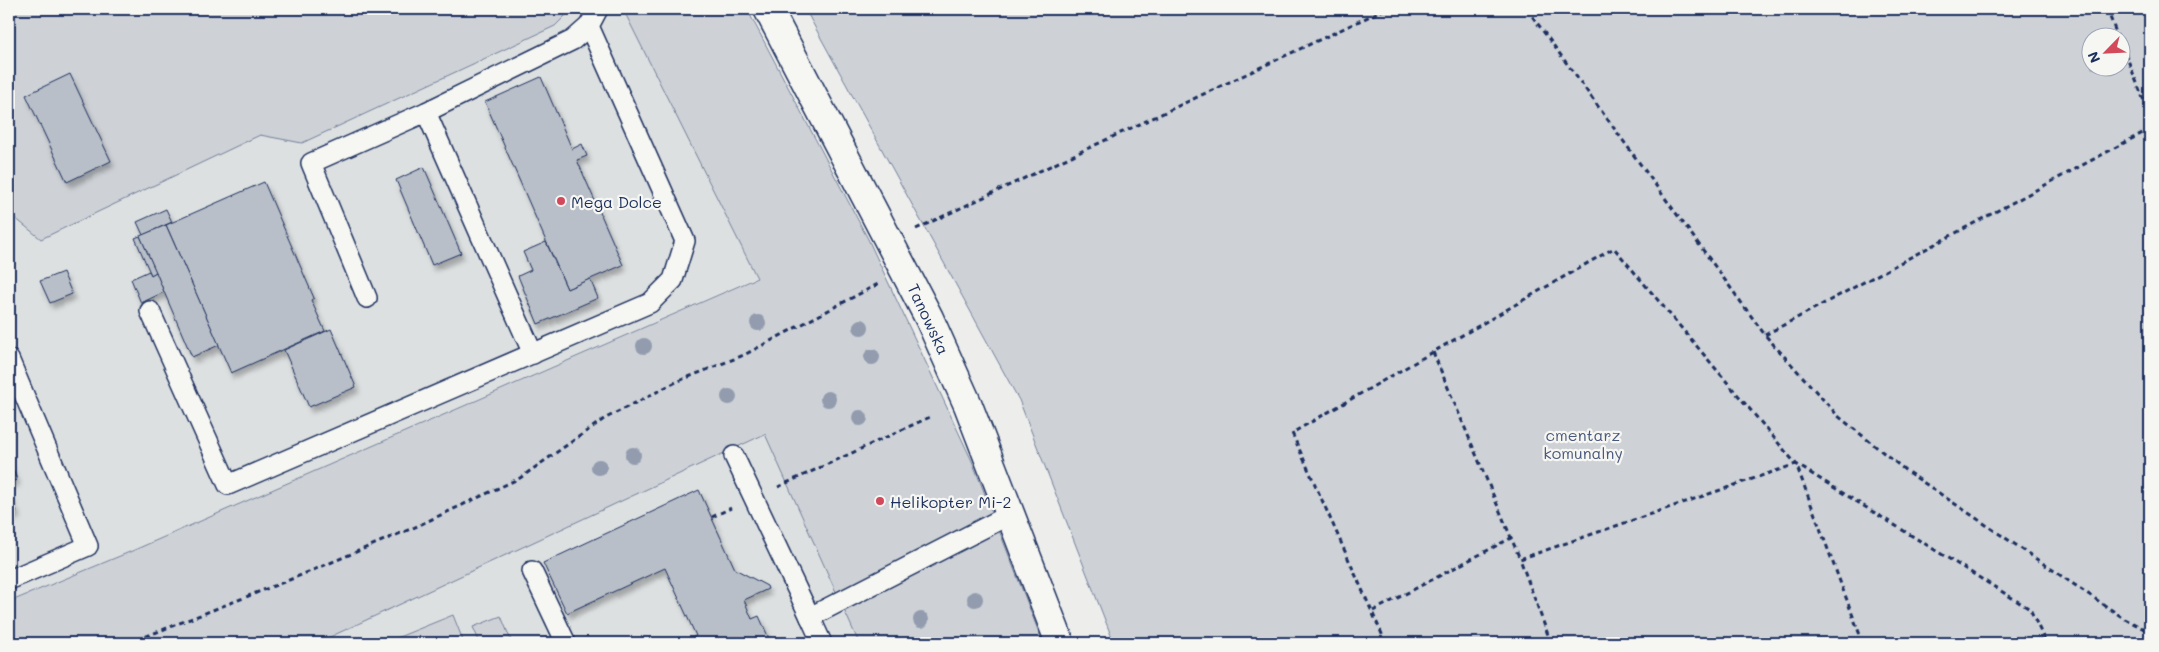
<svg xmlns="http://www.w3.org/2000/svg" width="2159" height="652" font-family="Mali,sans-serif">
<defs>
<filter id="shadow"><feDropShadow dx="3" dy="5.5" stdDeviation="2.5" flood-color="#0004"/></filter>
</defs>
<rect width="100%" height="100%" fill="#edeeec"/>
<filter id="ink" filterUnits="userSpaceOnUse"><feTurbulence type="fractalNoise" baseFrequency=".02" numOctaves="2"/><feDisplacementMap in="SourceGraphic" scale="10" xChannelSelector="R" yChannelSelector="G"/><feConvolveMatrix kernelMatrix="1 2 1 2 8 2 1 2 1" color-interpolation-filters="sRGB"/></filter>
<g filter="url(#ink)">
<g fill="#dde0e1">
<polygon points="9,9 623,9 757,277 132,551 9,602"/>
<polygon points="813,412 909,643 317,643 317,642"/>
</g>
<g fill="#ced2d7" stroke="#74809a" fill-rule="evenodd">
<polygon points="9,9 572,9 555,26 302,143 260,135 41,239 9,213"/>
<polygon points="623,9 747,9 868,239 972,461 1043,643 859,643 765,434 317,643 9,643 9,602 132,551 757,278"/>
<path d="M805 9H2150V643H1114L1019 400ZM2092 38H2122V68H2092Z"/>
<polygon points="453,615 464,643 384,643"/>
<polygon points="501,616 512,643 480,643 473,627"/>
</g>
<g fill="#b9bfc8" stroke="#1b2f5e" filter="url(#shadow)">
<polygon points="70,74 111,161 67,182 26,95"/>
<polygon points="541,77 572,149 582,144 587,156 577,160 623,265 567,289 485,102"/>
<polygon points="424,167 461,253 432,265 396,180"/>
<polygon points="264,182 314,298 311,300 325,331 231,373 166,225"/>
<polygon points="166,209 172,222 143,235 137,222"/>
<polygon points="166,225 219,345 192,357 140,236"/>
<polygon points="140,236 156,272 151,275 135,238"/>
<polygon points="546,242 567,289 590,279 598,298 538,324 518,276 531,270 523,252"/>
<polygon points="149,271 151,275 156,272 164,292 141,303 131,279"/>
<polygon points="63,272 72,294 50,303 40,281"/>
<polygon points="331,329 356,387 309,407 284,350"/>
<polygon points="9,462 17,479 9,483"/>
<polygon points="699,490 735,569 767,586 768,589 744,600 752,619 759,616 771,643 680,643 696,636 665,568 567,613 543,563"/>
<polygon points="9,493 17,512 9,516"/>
</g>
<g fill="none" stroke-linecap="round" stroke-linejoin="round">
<g stroke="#1b2f5e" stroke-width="22">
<g id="lane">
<polyline points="426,112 533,354"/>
<polyline points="367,298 311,163 426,112 573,40 589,26"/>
<polyline points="150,311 228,485 650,303 673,280 685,241 589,26 598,9"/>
<polyline points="9,359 88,546 9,580"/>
<polyline points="734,456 810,617"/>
<polyline points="532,571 566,643"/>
<polyline points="822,643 810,617 1011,514"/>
</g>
</g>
<g stroke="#1b2f5e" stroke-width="31">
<polyline id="secondary" points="768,9 929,318 968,405 1060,643"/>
</g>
<g stroke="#1b2f5e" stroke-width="3" stroke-dasharray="5 4" stroke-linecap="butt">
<polyline points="1527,9 1765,335 1838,416 1905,470 2125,619 2150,632"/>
<polyline points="2107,9 2118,38"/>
<polyline points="2122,45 2150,116"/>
<polyline points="916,229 1385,9"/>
<polyline points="1765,335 2150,129"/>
<polyline points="1433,352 1520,559"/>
<polyline points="778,487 932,416"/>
<polyline points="712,517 731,508"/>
<polyline points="1373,611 1511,538"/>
<polyline points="129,643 294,578 413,528 520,478 604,419 676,382 744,355 878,284"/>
<polyline points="1386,643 1292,433 1614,248 1796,464 2030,609 2046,643"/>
<polyline points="1551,643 1520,559 1796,464 1863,643"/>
</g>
<use href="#lane" stroke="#f6f6f2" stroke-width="19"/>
<use href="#secondary" stroke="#f6f6f2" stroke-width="28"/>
</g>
<g fill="#929cae">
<circle cx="758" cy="323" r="8"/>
<circle cx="861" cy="327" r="8"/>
<circle cx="644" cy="346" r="8"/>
<circle cx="872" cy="357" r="8"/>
<circle cx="729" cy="397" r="8"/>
<circle cx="828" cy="399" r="8"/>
<circle cx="860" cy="418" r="8"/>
<circle cx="633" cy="455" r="8"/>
<circle cx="599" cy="467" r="8"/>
<circle cx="975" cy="599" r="8"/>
<circle cx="921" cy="620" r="8"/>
</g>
</g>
<g fill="#d1495b" stroke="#f6f6f2" stroke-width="2">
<circle cx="561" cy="201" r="5"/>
<circle cx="880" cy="501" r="5"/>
</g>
<g text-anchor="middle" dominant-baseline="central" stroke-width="4.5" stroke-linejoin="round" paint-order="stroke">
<g font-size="16" fill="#1b2f5e" stroke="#f6f6f2" text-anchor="start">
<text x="571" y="201">Mega Dolce</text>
<text x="890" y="501">Helikopter Mi-2</text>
</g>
<g font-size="16" fill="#1b2f5e" stroke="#f6f6f2">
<text transform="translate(929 319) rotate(65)">Tanowska</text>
</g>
<g font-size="16" fill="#48587c" stroke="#f6f6f2">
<text x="1583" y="434">cmentarz<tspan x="1583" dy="18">komunalny</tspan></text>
</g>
</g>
<rect width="2159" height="652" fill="none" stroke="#f6f6f2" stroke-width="30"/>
<rect x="15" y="15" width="2129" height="622" fill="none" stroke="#1b2f5e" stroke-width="2" filter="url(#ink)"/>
<g transform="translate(2106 52) rotate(246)"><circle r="24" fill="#f6f6f2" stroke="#9ea6b7"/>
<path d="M0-4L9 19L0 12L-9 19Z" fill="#d1495b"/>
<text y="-8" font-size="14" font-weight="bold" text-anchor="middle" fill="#1b2f5e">N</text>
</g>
</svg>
